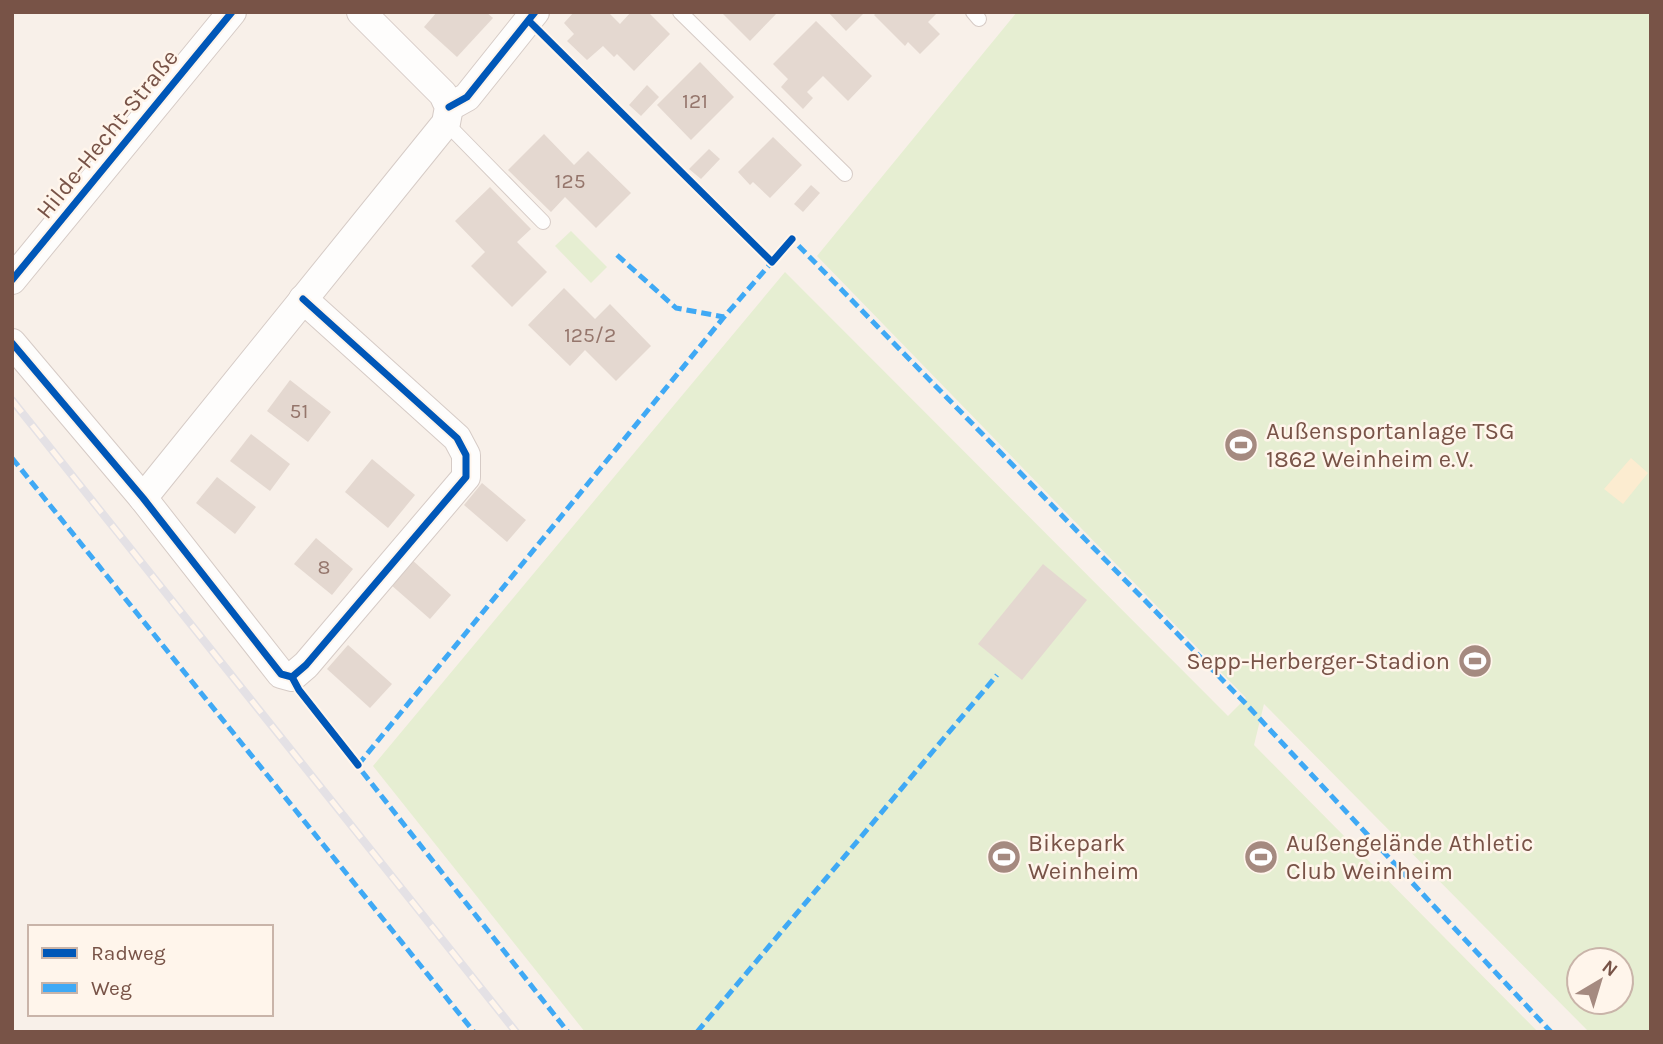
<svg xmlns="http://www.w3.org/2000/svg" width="1663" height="1044" font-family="Karla,sans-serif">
<rect width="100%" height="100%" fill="#f8f0e9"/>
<g fill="#e6eed2" fill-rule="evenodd">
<path d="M1017 12H1651V1032H1589L1264 704 1254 745 1538 1032H585L373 766 785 272 1228 716 1246 698 817 256ZM1579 960H1621V1002H1579Z"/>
<polygon points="571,231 607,267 591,283 555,246"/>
</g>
<polygon fill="#fcecd0" points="1631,458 1648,473 1623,504 1604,489"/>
<g fill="#e4d8d0">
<polygon points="437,12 486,12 493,18 457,57 424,27"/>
<polygon points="574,12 608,12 620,24 631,12 648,12 670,34 634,71 617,54 614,57 603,46 587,60 567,41 574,34 564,23"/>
<polygon points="721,12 778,12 750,41"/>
<polygon points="828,12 865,12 846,31"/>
<polygon points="877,12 938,12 928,22 940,34 920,54 908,42 905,46 874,15"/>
<polygon points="816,21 872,76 848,101 823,76 807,92 813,98 803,109 781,87 788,79 773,64"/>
<polygon points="700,62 734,97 691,140 657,105"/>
<polygon points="647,85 659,97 641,116 629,105"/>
<polygon points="544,134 574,165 588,151 631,193 596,228 565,197 551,212 508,170"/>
<polygon points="773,137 802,165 770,198 753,182 750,185 738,172"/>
<polygon points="709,149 720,159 701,179 689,169"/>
<polygon points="811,185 820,193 803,212 794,204"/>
<polygon points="490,187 531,229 517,242 547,272 512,307 471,266 485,252 455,221"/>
<polygon points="564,288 595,319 610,304 651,346 616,381 585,350 570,366 528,325"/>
<polygon points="290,380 331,412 308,442 267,411"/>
<polygon points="251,434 290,464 270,491 230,461"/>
<polygon points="372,459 415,495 388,528 345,492"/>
<polygon points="217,477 256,507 235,534 196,503"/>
<polygon points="482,483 526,520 507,542 464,505"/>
<polygon points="316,538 353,569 332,595 294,564"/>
<polygon points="411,559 451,595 430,619 390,584"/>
<polygon points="1043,564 1087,600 1022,680 978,644"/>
<polygon points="348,645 392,684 370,708 327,669"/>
</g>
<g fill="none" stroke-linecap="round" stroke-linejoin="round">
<g stroke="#d6cbc6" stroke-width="16">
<g id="lane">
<polyline points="680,12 845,174"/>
<polyline points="973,12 979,19"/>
<polyline points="446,123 543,222"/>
</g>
</g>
<g stroke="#d6cbc6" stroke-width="30">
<g id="street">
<polyline points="449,107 467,97 535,12"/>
<polyline points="12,280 232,12"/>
<polyline points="12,343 143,498 281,674 292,677 306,665 466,477 466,455 457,438 303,299"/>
<polyline points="143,498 446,123 449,107 443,94 361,12"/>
</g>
</g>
<use href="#lane" stroke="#fefdfc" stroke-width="14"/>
<use href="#street" stroke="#fefdfc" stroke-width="28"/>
<g stroke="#e4e1e5" stroke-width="8">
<polyline id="rail" points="12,400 516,1032"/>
</g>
<use href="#rail" stroke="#fff5eb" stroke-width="5" stroke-dasharray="16" stroke-linecap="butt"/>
<g stroke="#3fa9f5" stroke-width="5" stroke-dasharray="10 5" stroke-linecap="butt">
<polyline points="788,243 792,239 1246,704 1551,1032"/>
<polyline points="617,255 676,308 724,317"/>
<polyline points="12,458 474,1032"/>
<polyline points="353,760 568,1032"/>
<polyline points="358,765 724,317 772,262"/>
<polyline points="697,1032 997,675"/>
</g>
<g stroke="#fff5eb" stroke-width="11">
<g id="cycleway">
<polyline points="529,21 772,262 792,239"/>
<polyline points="449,107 467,97 535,12"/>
<polyline points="12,280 232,12"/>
<polyline points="12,343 143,498 281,674 292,677 306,665 466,477 466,455 457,438 303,299"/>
<polyline points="292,677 299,690 358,765"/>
</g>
</g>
<use href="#cycleway" stroke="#0057b8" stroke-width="7"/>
</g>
<defs>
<g id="stadium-disc" transform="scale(1.75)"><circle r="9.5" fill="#a58a80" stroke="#fff5eb"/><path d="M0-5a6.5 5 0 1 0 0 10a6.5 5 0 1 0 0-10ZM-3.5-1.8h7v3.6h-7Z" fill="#fff"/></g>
</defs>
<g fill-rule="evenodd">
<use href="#stadium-disc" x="1241" y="445"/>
<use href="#stadium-disc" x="1475" y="661"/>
<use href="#stadium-disc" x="1004" y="857"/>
<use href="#stadium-disc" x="1261" y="857"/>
</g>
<g text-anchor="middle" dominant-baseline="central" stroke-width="5" stroke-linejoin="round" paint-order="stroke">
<g font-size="21" fill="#95766c">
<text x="695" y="101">121</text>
<text x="570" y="181">125</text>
<text x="590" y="335">125/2</text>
<text x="299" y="411">51</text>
<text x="324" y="567">8</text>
</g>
<g font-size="24" fill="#785347" stroke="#fff5eb">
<text transform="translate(107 134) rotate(-51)">Hilde-Hecht-Straße</text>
</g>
<g font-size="24" fill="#785347" stroke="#fff5eb" text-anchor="start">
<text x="1266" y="431">Außensportanlage TSG<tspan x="1266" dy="28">1862 Weinheim e.V.</tspan></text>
<text x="1450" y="661" text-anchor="end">Sepp-Herberger-Stadion</text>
<text x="1028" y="843">Bikepark<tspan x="1028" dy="28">Weinheim</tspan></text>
<text x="1286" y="843">Außengelände Athletic<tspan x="1286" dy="28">Club Weinheim</tspan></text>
</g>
</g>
<rect width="1663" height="1044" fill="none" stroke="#785347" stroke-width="28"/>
<rect x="28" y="925" width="245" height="91" fill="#fff5eb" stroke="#c9b4a9" stroke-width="2"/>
<rect x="42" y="948" width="35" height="10" fill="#0057b8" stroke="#c9b4a9" stroke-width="2"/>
<text x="91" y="960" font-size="21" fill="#785347">Radweg</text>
<rect x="42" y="983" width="35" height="10" fill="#3fa9f5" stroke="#c9b4a9" stroke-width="2"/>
<text x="91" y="995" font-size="21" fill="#785347">Weg</text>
<g transform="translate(1600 981) rotate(38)"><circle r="33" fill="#fff5eb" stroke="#c9b4a9" stroke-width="2"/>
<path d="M0-5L12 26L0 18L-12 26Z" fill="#a58a80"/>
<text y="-10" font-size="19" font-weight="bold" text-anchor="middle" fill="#785347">N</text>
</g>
</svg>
